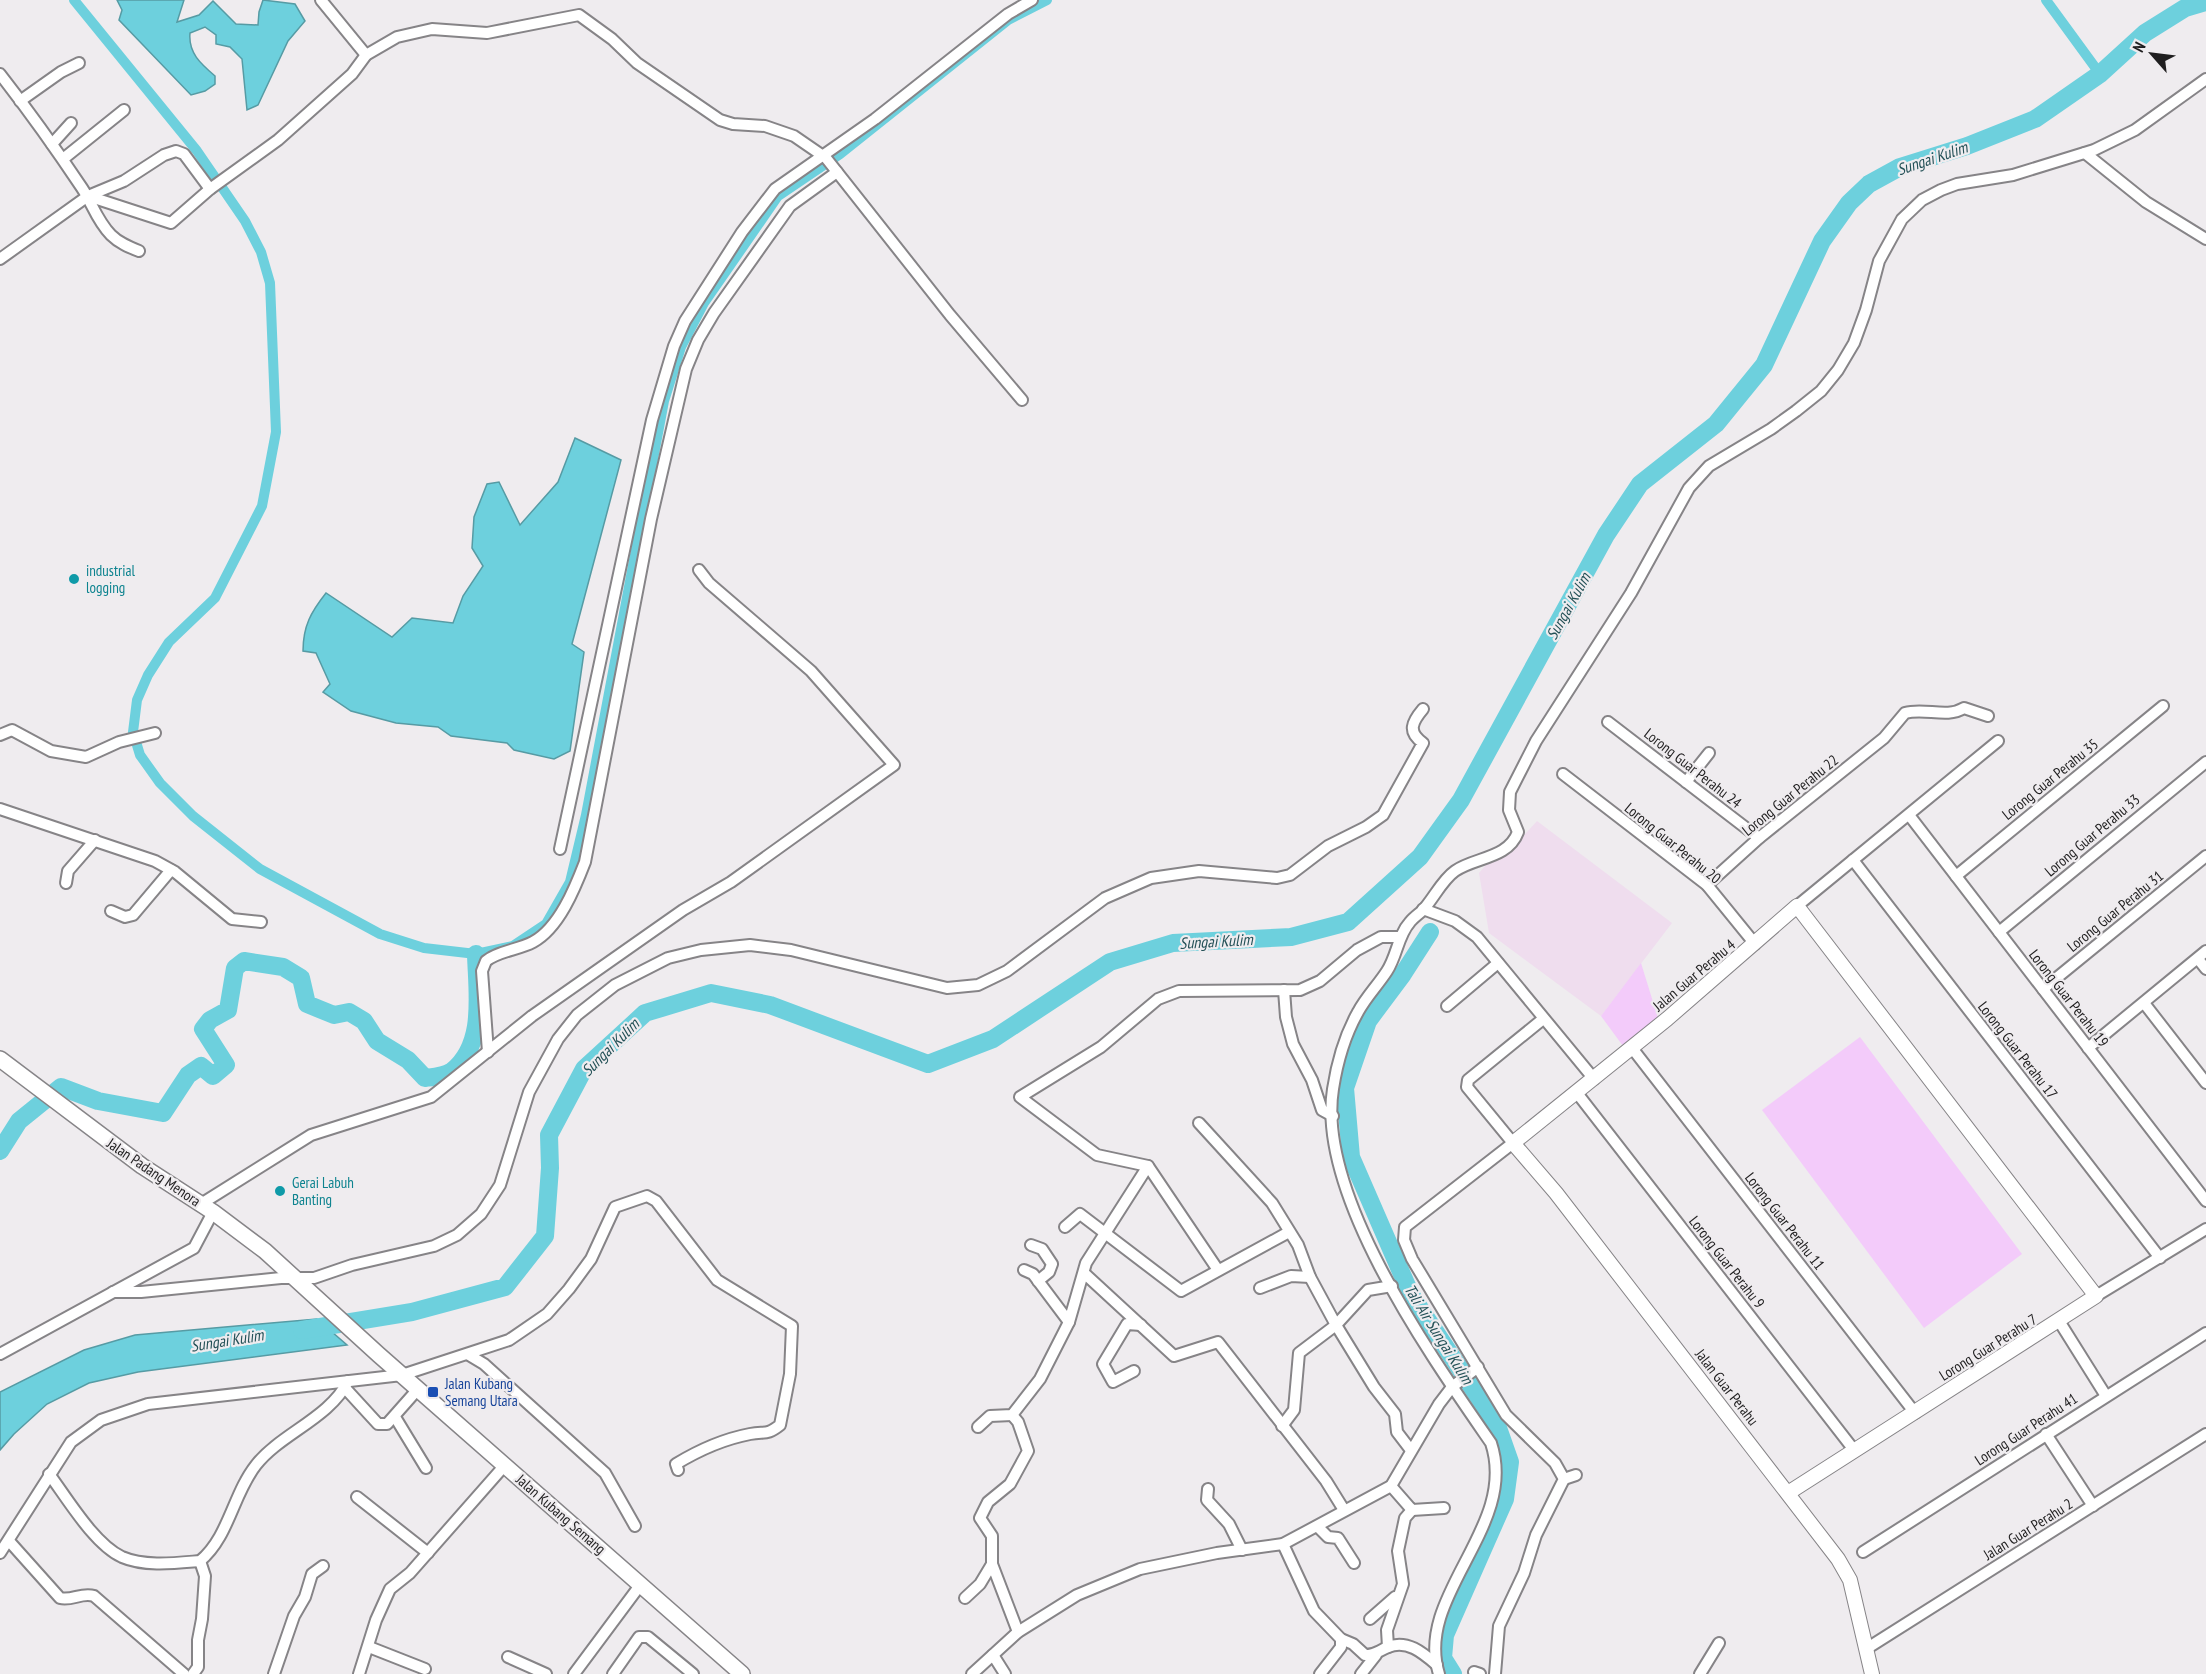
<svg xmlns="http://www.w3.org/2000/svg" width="2206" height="1674" font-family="'PT Sans Narrow',sans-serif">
<rect width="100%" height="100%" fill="#efecef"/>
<polygon fill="#efddee" points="1537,821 1672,923 1601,1016 1489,933 1479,873 1490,860 1503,858"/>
<g fill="#f3cbfa">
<polygon points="1641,963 1658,1018 1623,1046 1601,1016"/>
<polygon points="1860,1037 2022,1254 1924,1328 1762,1110"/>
</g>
<g fill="#6dd0dd" stroke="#569ba4" stroke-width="1.5">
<path d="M117 0H184L177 22 199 15 213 1 236 24 258 25 259 12 263 0 295 4 305 21 288 41 258 105 247 110 242 59 230 47 216 44V35L205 27 190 33C188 53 201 64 215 76V84L205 91 191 95 119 20 122 10Z"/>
<path d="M575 438 621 460 572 644 584 652 570 751 554 759 514 750 507 743 451 736 438 727 396 723 351 711 323 692 330 684 316 653 303 651C303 626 311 612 326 593L392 637 412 618 453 623 463 596 483 566 472 548 474 517 487 484 499 482 520 525 558 482Z"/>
<polygon points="317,1319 347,1345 138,1372 89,1383 47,1404 14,1434 0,1450 0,1392 84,1350 135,1335"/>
</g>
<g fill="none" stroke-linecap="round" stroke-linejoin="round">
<g stroke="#6dd0dd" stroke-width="10">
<polyline points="74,0 197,151 245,221 261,252 270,283 276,432 262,506 215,598 169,642 148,675 137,700 133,732 140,755 160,783 193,816 260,869 380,934 424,948 476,954 513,946 546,924 570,882 586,815 664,401 681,347 704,303 778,196 840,154 1008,20 1047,0"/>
<polyline points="2046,0 2100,74"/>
</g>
<g stroke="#6dd0dd" stroke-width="18">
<polyline points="1430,932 1403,974 1368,1021 1345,1088 1351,1157 1411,1295 1497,1425 1510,1462 1505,1499 1445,1635 1443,1658 1453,1674"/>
<path d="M0 1151 19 1121 61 1087 98 1101 163 1113 188 1075 201 1066 213 1076 226 1065 203 1029 210 1020 228 1010 235 968 244 961 283 967 301 978 307 1004 334 1015 349 1012 364 1021 377 1041 408 1060 425 1078C433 1077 446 1076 452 1071 486 1044 477 993 476 954"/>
<polyline points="302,1330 412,1312 505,1287 545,1236 550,1168 549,1135 584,1069 645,1013 711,993 770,1005 928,1064 993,1039 1110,962 1173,943 1291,937 1348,922 1420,857 1461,800 1606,535 1640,484 1716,424 1764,365 1822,241 1849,203 1869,184 1900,167 1967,146 2035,119 2100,74 2145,33 2185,8 2206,2"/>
</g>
<g stroke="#868487" stroke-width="14">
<g id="minor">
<polyline points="321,0 366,55"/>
<path d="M0 74C29 111 56 149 82 188 92 203 97 221 111 235 119 243 129 247 139 251"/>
<polyline points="20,101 61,72 79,63"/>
<polyline points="52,144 71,123"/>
<polyline points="2085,153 2146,202 2206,239"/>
<polyline points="63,159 124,110"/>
<polyline points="88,196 124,181 164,155 176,151 184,154 210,189"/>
<polyline points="0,259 88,196 171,223 210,189 278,140 352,74 366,55 397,37 432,29 487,33 579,15 612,39 637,63 720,120 733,124 765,126 794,136 826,158 950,315 1022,400"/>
<polyline points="1608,722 1759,838"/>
<polyline points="0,735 12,730 51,751 86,757 119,742 155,733"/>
<polyline points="1563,774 1707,885 1755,944"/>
<polyline points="1686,782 1709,753"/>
<polyline points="0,809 155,861 175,872 232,919 261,922"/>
<polyline points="1909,815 2206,1201"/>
<polyline points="560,849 652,420 674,346 685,321 742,232 775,189 875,119 1008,14 1032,0"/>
<polyline points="1853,860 2160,1258"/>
<polyline points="1956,876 2163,706"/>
<polyline points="66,883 68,871 95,840"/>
<path d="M1707 885 1759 838 1884 738 1905 713C1925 707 1946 719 1964 708L1988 716"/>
<polyline points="1797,906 1998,741"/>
<polyline points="1423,909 1455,921 1477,937 1594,1079"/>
<polyline points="111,911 125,917 133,915 171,870"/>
<polyline points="1999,932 2206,762"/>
<polyline points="2198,959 2206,969"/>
<polyline points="2043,989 2206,856"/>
<polyline points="1284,990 1286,1017 1293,1044 1312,1080 1322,1110 1333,1116"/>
<polyline points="2144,1003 2206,1083"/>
<polyline points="1447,1006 1498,963"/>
<polyline points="1632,1048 1915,1413"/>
<polyline points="2088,1048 2206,951"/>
<path d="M488 1052 482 971 486 961C498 951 518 950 533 942 559 928 575 888 585 862L651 519 686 369 698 340 714 313 790 206 837 172"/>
<polyline points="1577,1093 1854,1450"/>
<polyline points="1199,1123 1272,1203 1298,1245 1310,1277 1336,1325 1374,1387 1395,1414 1397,1432 1410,1449"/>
<polyline points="201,1204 311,1135 431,1097 532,1016 683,910 731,882 894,765 811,671 709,583 699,570"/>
<polyline points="1065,1227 1080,1214 1181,1291 1289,1232"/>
<polyline points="1031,1245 1042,1249 1052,1264 1049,1272 1038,1281"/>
<polyline points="1024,1270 1033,1274 1069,1322"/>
<polyline points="1218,1270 1148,1166 1097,1155 1020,1097 1101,1047 1158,999 1179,991 1300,990 1320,981 1357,950 1381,937 1400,937"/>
<polyline points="1084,1273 1174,1356 1218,1342 1326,1481 1344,1510"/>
<polyline points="1260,1288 1291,1276 1310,1277"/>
<path d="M113 1292H141L281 1278H314L352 1265 434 1246 457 1235 481 1214 500 1185 529 1092 558 1039 577 1015 615 985 668 958 701 950 750 945 791 950 947 988 978 985 1007 971 1105 898 1151 878 1199 871 1277 878 1290 875 1328 846 1366 827 1383 815 1423 743C1407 732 1412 722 1423 709"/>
<polyline points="2096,1296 2206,1229"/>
<polyline points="2059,1321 2106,1396"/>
<polyline points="0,1354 194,1248 213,1212"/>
<polyline points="469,1355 484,1364 605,1473 635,1526"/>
<polyline points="1134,1371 1113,1382 1103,1364 1127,1324 1141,1325"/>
<polyline points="345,1388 378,1424 387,1424 418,1389"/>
<polyline points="395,1417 426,1468"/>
<polyline points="1282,1426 1294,1410 1299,1353 1336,1325 1368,1290 1392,1286"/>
<polyline points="978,1427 990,1416 1012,1415 1040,1379 1069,1322 1086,1263 1148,1166"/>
<polyline points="2046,1434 2093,1506"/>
<path d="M49 1474C67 1498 94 1544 122 1557 145 1567 176 1563 200 1561 229 1537 233 1494 256 1465 280 1434 330 1418 348 1381"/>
<polyline points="1564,1479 1576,1475"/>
<polyline points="1391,1486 1412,1510 1444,1508"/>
<polyline points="1208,1489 1207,1500 1229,1524 1242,1550"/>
<polyline points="357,1497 428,1553"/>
<polyline points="1318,1527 1328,1537 1338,1538 1354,1563"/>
<path d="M9 1541 60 1598C72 1601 82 1592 94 1596L184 1674"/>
<path d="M1283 1544 1314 1611 1341 1639 1353 1644 1365 1655C1376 1655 1378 1651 1388 1647 1407 1639 1423 1653 1437 1665"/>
<polyline points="1863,1552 2206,1333"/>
<path d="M0 1553 71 1442 101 1420 148 1404 402 1375 509 1340 547 1314 569 1289 591 1259 615 1207 647 1196 656 1201 717 1280 792 1326 790 1374 780 1425C766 1436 765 1431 750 1434 724 1439 699 1450 676 1464L678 1470"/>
<polyline points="992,1564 1018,1632"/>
<polyline points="965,1598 980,1584 992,1564 992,1536 980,1518 988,1502 1010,1484 1028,1451 1018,1422 1012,1415"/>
<polyline points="1370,1619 1395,1597"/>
<polyline points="369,1647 425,1669"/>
<polyline points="1388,1647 1387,1630 1403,1584 1398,1551 1405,1518 1412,1510"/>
<polyline points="1866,1649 2206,1434"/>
<polyline points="993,1655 1005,1674"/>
<polyline points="508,1657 546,1674"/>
<polyline points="1474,1672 1480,1674"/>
<polyline points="193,1674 198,1667 198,1640 202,1619 205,1576 200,1561"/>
<polyline points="274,1674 294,1616 305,1597 312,1574 323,1566"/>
<polyline points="359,1674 376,1620 390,1589 410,1573 505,1465"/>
<polyline points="574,1674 641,1584"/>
<polyline points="613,1674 639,1637 648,1637 693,1674"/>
<polyline points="972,1674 1018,1632 1077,1595 1140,1569 1217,1553 1283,1544 1391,1486 1439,1404 1452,1387 1478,1367"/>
<polyline points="1320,1674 1341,1647 1341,1639"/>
<polyline points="1361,1674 1376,1655"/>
<path d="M1439 1674C1414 1595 1519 1527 1491 1443 1433 1359 1316 1195 1333 1089 1337 1063 1345 1035 1358 1012 1366 997 1378 985 1387 971 1397 956 1398 935 1410 922 1414 917 1419 914 1423 910 1434 898 1442 880 1455 871 1475 857 1508 859 1518 832L1509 810 1510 792 1536 741 1631 593 1689 488 1709 466 1771 429 1796 411 1821 391 1838 370 1854 343 1866 310 1879 261 1902 219 1922 200 1941 190 1957 184 2013 175 2094 150 2135 130 2206 79"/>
<polyline points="1495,1674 1499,1626 1524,1573 1536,1535 1564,1479 1555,1463 1506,1415 1412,1259 1404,1240 1405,1227 1513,1143 1467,1087 1468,1080 1543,1019"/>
<polyline points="1700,1674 1719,1643"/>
</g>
</g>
<g stroke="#868487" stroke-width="16">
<polyline id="tertiary" points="1788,1493 2096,1296 1797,906 1667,1019 1513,1143 1556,1193 1838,1559 1850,1580 1872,1674"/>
</g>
<g stroke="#868487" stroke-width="18">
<polyline id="secondary" points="0,1059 142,1166 213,1212 265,1251 379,1355 742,1674"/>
</g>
<use href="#minor" stroke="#fff" stroke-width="10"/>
<use href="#tertiary" stroke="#fff" stroke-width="14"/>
<use href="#secondary" stroke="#fff" stroke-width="15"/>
</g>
<g fill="#0f9aa8" stroke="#efecef" stroke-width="2">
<circle cx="74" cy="579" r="6"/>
<circle cx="280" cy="1191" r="6"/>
</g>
<rect fill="#1a4fb4" stroke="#efecef" stroke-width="2" x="427" y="1386" width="12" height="12" rx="3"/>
<g text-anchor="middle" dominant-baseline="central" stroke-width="4.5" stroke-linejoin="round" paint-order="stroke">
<g font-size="15" fill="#0d838f" stroke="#efecef" text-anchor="start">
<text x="86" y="570">industrial<tspan x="86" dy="17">logging</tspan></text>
<text x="292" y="1182">Gerai Labuh<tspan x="292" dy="17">Banting</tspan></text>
</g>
<g font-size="15" fill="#1f1e1f" stroke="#efecef">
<text transform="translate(1693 768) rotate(38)">Lorong Guar Perahu 24</text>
<text transform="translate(2050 779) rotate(-39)">Lorong Guar Perahu 35</text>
<text transform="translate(1790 795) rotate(-39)">Lorong Guar Perahu 22</text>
<text transform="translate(2092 835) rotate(-40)">Lorong Guar Perahu 33</text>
<text transform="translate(1673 843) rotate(39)">Lorong Guar Perahu 20</text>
<text transform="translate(2115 911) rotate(-39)">Lorong Guar Perahu 31</text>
<text transform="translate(1694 975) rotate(-40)">Jalan Guar Perahu 4</text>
<text transform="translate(2069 998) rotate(52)">Lorong Guar Perahu 19</text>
<text transform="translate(2018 1050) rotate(52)">Lorong Guar Perahu 17</text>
<text transform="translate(154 1172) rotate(34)">Jalan Padang Menora</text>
<text transform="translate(1785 1221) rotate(52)">Lorong Guar Perahu 11</text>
<text transform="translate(1727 1262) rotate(52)">Lorong Guar Perahu 9</text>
<text transform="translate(1988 1347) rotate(-32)">Lorong Guar Perahu 7</text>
<text transform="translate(1727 1387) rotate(52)">Jalan Guar Perahu</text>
<text transform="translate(2026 1429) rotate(-33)">Lorong Guar Perahu 41</text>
<text transform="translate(561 1514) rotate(41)">Jalan Kubang Semang</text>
<text transform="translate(2028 1529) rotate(-32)">Jalan Guar Perahu 2</text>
</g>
<g font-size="15" fill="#164399" stroke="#efecef" text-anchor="start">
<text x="445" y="1383">Jalan Kubang<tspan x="445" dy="17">Semang Utara</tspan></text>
</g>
<g font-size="16" font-style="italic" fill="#245157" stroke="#efecef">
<text transform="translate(1932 158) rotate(-19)">Sungai Kulim</text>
<text transform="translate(1568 606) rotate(-61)">Sungai Kulim</text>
<text transform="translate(1216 941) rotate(-3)">Sungai Kulim</text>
<text transform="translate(610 1047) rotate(-45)">Sungai Kulim</text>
<text transform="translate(1439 1334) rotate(58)">Tali Air Sungai Kulim</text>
<text transform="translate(227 1340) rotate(-9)">Sungai Kulim</text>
</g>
</g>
<g transform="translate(2152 54) rotate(298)" stroke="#efecef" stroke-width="4.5" paint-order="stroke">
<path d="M0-4.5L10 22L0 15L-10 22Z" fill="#1f1e1f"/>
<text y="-9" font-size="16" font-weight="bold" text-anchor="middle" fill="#1f1e1f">N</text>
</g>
</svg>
